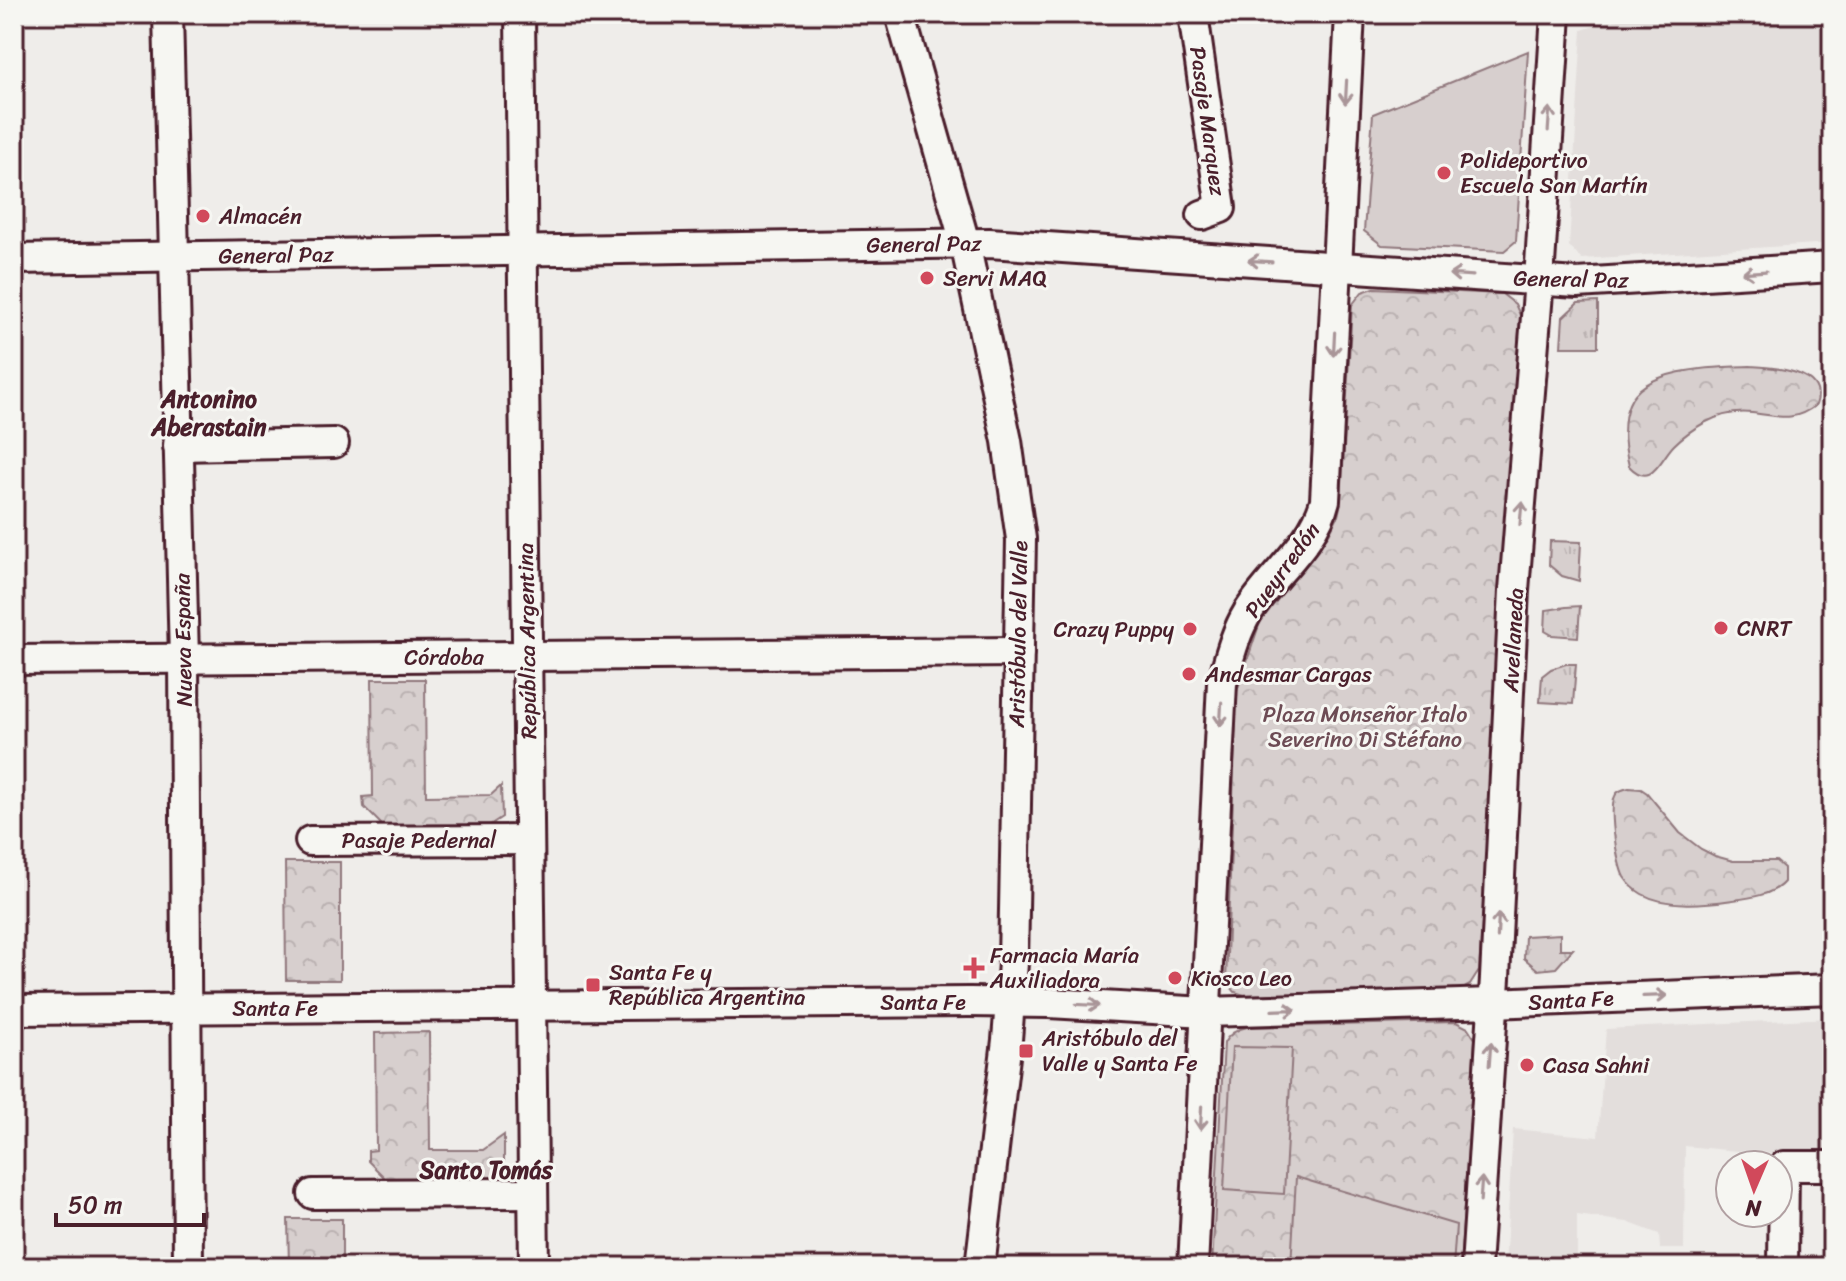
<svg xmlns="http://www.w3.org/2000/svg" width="1846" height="1281" font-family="Sriracha,sans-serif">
<defs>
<pattern id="grass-tufts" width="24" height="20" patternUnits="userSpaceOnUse" patternTransform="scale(2)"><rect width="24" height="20" fill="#d7cfce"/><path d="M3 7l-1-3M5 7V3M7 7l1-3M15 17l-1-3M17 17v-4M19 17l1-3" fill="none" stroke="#bab1b1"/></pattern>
<pattern id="park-crowns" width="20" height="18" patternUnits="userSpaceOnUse" patternTransform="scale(2)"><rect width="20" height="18" fill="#d7cfce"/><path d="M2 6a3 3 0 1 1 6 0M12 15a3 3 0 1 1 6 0" fill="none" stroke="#bab1b1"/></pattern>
</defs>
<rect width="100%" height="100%" fill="#efedea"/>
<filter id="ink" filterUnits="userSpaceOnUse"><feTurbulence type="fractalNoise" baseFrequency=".0125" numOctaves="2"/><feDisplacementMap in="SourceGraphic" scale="16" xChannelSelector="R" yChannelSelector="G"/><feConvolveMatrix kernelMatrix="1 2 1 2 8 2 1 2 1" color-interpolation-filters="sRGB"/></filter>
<g filter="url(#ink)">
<g fill="#e3dedc">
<polygon points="1633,14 1832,14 1832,243 1581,259 1569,246 1582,30"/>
<polygon points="1832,1018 1832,1160 1685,1146 1684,1249 1660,1249 1659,1234 1627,1222 1577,1215 1577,1267 1505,1267 1513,1129 1598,1137 1606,1029"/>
</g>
<g fill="url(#grass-tufts)" stroke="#90777c" stroke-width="2">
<polygon points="1598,302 1598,347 1561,347 1563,317 1578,303"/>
<polygon points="1550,541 1581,542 1579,581 1562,576 1549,565"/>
<polygon points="1580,606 1578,637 1552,635 1545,631 1546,610 1566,607"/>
<polygon points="1566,664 1576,664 1573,704 1540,702 1542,676 1551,669"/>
<polygon points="1560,934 1560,949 1573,949 1556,968 1538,970 1524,958 1525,936"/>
</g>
<g fill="url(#park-crowns)" stroke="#90777c" stroke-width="2">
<polygon points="1374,288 1502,294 1515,304 1520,315 1479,971 1470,985 1459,991 1244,995 1235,992 1226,981 1237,691 1260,622 1329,534 1338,516 1341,502 1352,305 1362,292"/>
<path d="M1750 366C1771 367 1829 370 1816 405 1793 423 1778 416 1752 413 1735 411 1719 415 1704 423 1693 429 1683 436 1674 445 1660 459 1652 490 1629 466 1624 446 1621 423 1629 404 1644 367 1717 367 1750 366Z"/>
<polygon points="372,679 425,679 426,796 491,795 501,786 502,817 485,828 385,828 364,807 363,797 373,796"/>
<path d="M1629 788 1641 789 1647 793 1680 833 1701 849 1715 856 1733 861H1776L1784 868V882C1773 895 1749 898 1733 900 1705 904 1667 908 1642 894 1635 890 1628 883 1624 877 1617 865 1607 803 1617 793 1620 790 1625 789 1629 788Z"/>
<polygon points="285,862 340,862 340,980 286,980"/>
<path d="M1456 1022 1468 1028 1475 1039 1460 1267H1212L1224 1043C1229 1034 1237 1029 1247 1027Z"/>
<polygon points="429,1032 430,1150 483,1150 504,1135 504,1172 490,1182 390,1183 368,1161 368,1151 376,1150 375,1033"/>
<polygon points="288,1219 342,1219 342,1267 289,1267"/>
</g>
<g fill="#d7cfce" stroke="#90777c" stroke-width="2">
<polygon points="1528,51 1516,241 1504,251 1382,245 1364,231 1373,114"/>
<polygon points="1232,1047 1292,1048 1284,1194 1224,1190"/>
<polygon points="1296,1177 1456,1225 1453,1267 1291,1267"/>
</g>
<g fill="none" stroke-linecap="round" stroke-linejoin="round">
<g stroke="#4a1f2b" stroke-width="34">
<g id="minor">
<polyline points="168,14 184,659 188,1267"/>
<polyline points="520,14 534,1267"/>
<polyline points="900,14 965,243 1007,441 1021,539 1013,963 1007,1040 980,1267"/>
<polyline points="1193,14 1221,208 1202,215"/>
<polyline points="14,259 989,243 1577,283 1832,267"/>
<polyline points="178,446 334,443"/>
<polyline points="14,660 1019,652"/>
<polyline points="310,841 529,840"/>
<polyline points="14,1010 969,1002 1049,1003 1206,1012 1493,1003 1832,989"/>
<polyline points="313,1194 533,1193"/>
<path d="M1193 1267 1222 683C1229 659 1235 633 1248 612 1271 575 1315 543 1325 500L1350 14"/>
<polyline points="1476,1267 1495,978 1514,590 1539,280 1556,14"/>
<polyline points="1783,1267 1784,1166 1832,1166"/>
</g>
</g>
<use href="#minor" stroke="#f6f6f2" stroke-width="28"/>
</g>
<defs><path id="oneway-shaft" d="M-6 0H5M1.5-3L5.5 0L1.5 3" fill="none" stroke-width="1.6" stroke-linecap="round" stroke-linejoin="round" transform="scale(2)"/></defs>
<g stroke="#a99598">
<use href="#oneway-shaft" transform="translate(1346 92) rotate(93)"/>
<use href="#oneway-shaft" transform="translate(1549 119) rotate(-86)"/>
<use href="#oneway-shaft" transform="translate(1260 261) rotate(-176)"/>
<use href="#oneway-shaft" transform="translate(1754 272) rotate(176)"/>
<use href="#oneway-shaft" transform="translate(1461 275) rotate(-176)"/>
<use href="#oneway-shaft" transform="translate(1334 344) rotate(93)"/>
<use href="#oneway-shaft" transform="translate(1521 513) rotate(-85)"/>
<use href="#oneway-shaft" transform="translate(1221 714) rotate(93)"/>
<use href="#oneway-shaft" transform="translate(1498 925) rotate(-87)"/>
<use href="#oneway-shaft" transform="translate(1655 996) rotate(-2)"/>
<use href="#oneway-shaft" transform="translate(1088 1005) rotate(3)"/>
<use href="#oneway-shaft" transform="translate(1284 1010) rotate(-2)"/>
<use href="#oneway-shaft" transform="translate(1490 1054) rotate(-86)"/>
<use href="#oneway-shaft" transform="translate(1201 1118) rotate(93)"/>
<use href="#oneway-shaft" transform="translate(1481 1189) rotate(-86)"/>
</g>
</g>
<g fill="#d1495b" stroke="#f6f6f2" stroke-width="3">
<circle cx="1444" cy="173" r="8"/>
<circle cx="203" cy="216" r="8"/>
<circle cx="927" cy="278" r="8"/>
<circle cx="1721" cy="628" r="8"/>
<circle cx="1190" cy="629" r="8"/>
<circle cx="1189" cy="674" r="8"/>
<path d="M970 956h8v8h8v8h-8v8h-8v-8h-8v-8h8z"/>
<circle cx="1175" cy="978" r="8"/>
<rect x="585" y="977" width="16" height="16" rx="4"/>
<rect x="1018" y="1043" width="16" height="16" rx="4"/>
<circle cx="1527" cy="1065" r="8"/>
</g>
<g text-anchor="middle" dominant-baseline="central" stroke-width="6" stroke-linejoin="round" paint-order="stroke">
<g font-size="22" fill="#4a1f2b" stroke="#f6f6f2">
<text transform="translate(1208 121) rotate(82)">Pasaje Marquez</text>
<text transform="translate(924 244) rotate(-1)">General Paz</text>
<text transform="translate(276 255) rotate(-1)">General Paz</text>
<text transform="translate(1571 279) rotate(1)">General Paz</text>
<text transform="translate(1282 570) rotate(-54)">Pueyrredón</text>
<text transform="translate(1018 634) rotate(-89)">Aristóbulo del Valle</text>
<text transform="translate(183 640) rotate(-91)">Nueva España</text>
<text transform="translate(1513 640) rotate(-87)">Avellaneda</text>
<text transform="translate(527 641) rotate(-91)">República Argentina</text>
<text x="444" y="657">Córdoba</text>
<text x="419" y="840">Pasaje Pedernal</text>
<text transform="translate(1571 1000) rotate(-3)">Santa Fe</text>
<text x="923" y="1002">Santa Fe</text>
<text x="275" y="1008">Santa Fe</text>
</g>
<g font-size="22" fill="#4a1f2b" stroke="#f6f6f2" text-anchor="start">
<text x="1460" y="160">Polideportivo<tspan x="1460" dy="25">Escuela San Martín</tspan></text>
<text x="219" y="216">Almacén</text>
<text x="943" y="278">Servi MAQ</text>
<text x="1737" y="628">CNRT</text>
<text x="1174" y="629" text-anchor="end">Crazy Puppy</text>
<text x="1205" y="674">Andesmar Cargas</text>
<text x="990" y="955">Farmacia María<tspan x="990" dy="25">Auxiliadora</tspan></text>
<text x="609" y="972">Santa Fe y<tspan x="609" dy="25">República Argentina</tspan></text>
<text x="1191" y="978">Kiosco Leo</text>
<text x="1042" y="1038">Aristóbulo del<tspan x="1042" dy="25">Valle y Santa Fe</tspan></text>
<text x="1543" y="1065">Casa Sahni</text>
</g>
<g font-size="22" fill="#6d4b54" stroke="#f6f6f2">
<text x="1365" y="714">Plaza Monseñor Italo<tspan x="1365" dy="25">Severino Di Stéfano</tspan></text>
</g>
<g font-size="24" font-weight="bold" fill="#4a1f2b" stroke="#f6f6f2">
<text x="209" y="399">Antonino<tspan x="209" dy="28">Aberastain</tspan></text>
<text x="486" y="1170">Santo Tomás</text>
</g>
</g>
<rect width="1846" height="1281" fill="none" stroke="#f6f6f2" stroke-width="48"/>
<rect x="24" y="24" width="1798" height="1233" fill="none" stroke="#4a1f2b" stroke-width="3" filter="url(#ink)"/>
<g transform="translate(1754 1189) rotate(182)"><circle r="38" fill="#f6f6f2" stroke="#b1a0a2" stroke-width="2"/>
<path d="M0-6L14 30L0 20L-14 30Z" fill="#d1495b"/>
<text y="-12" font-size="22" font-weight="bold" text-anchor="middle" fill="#4a1f2b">N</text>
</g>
<path d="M56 1213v12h148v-12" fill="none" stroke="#4a1f2b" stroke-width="4"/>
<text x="68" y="1213" font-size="24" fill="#4a1f2b" stroke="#f6f6f2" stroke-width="6" paint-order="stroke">50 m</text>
</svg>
